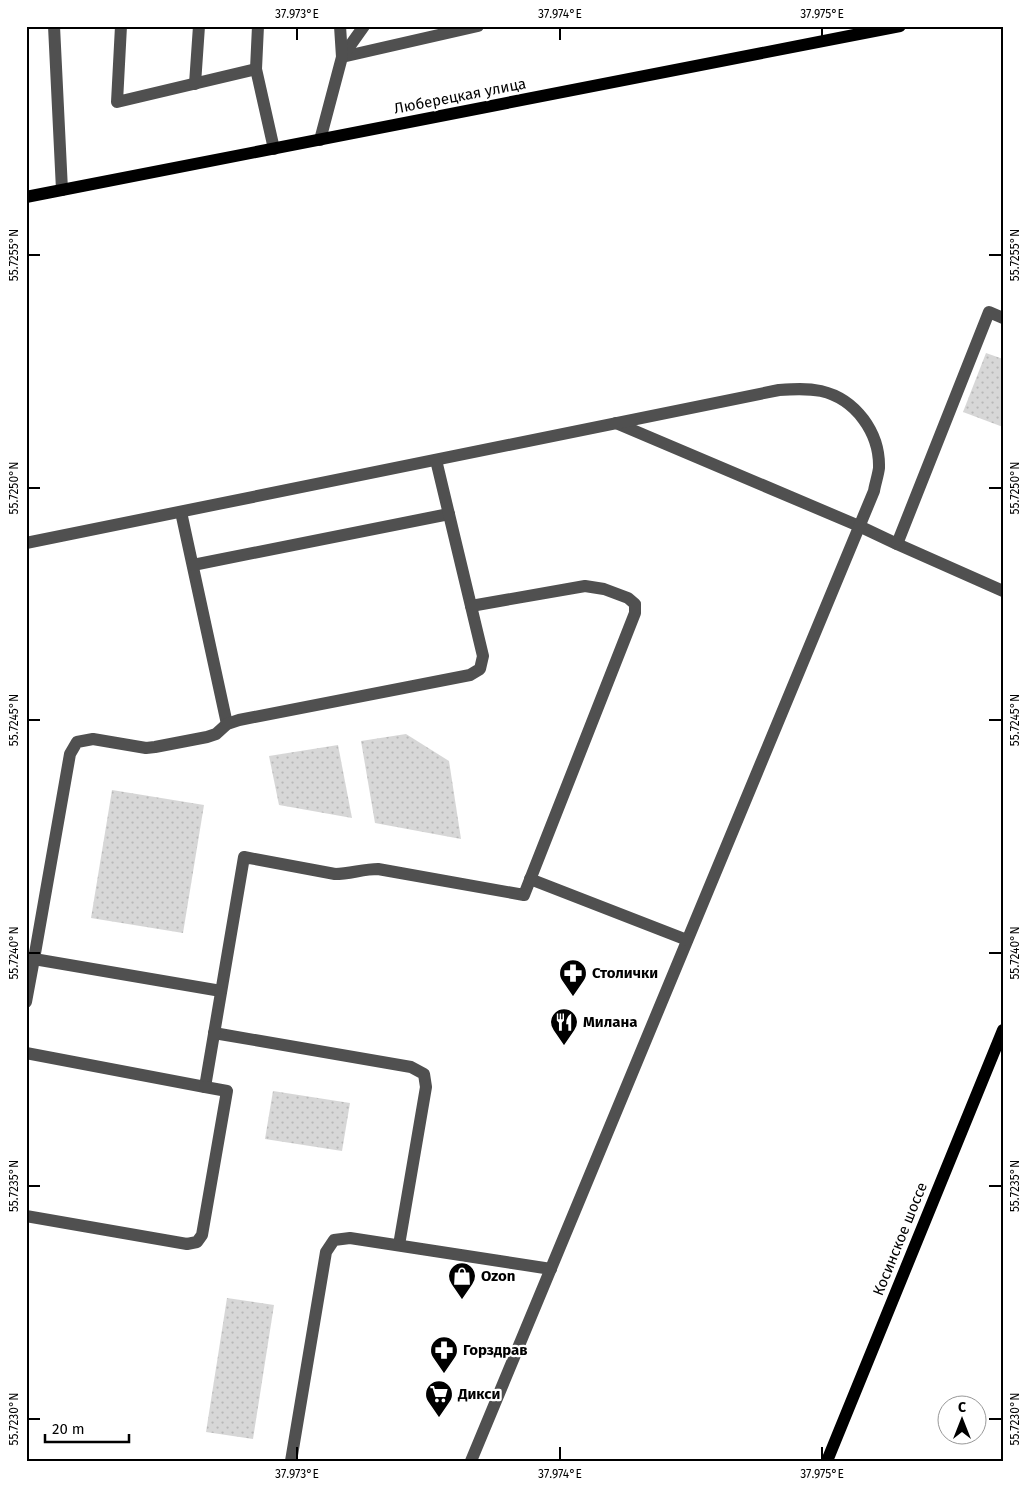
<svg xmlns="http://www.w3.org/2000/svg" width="1029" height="1487" font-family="'Fira Sans',sans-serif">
<defs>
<pattern id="park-dots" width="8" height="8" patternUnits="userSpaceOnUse" patternTransform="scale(1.25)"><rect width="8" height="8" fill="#d7d7d7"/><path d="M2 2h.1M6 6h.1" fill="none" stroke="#b7b7b7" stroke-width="1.8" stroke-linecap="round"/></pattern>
</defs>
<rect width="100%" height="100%" fill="#fff"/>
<g fill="url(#park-dots)">
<polygon points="986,353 1003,359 1003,427 963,412"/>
<polygon points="406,734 449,761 461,839 375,823 361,741"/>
<polygon points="338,745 352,818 279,805 269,756"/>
<polygon points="112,790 204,805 183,933 91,918"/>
<polygon points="273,1091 350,1103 342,1151 265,1139"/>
<polygon points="227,1298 274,1305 253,1439 206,1432"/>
</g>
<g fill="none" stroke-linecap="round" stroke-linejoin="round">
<g stroke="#505050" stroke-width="12">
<polyline points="54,26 62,190"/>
<polyline points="121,26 117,102 256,69"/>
<polyline points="258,26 256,69 274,149"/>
<polyline points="342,57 478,26"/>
<polyline points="342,57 364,26"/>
<polyline points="195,84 199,26"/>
<polyline points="320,140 342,57 340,26"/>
<polyline points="616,423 859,526 897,544 1003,591"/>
<polyline points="181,512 227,724"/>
<path d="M26 543 779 390C793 389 807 388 821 391 856 399 880 433 879 468 878 476 875 484 874 491L471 1461"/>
<polyline points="897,544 989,312 1003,318"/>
<polyline points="193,565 449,514"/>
<polyline points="530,879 687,940"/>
<polyline points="34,959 70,754 77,742 93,739 146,748 155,747 207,737 216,734 227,724 239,720 470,675 480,669 483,656 436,460"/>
<polyline points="26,1002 34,959 221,991"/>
<polyline points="214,1033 411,1067 424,1074 426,1087 399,1245"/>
<path d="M26 1053 205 1087 244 857 335 874C350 874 363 869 378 869L524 895 635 613V604L628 598 604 589 585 586 471 606"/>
<polyline points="26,1216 187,1244 197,1242 202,1235 227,1091 205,1087"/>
<polyline points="291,1461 326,1252 334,1240 350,1238 551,1269"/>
</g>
<g stroke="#000" stroke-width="12">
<polyline points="26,197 900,26"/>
<polyline points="827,1461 1003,1030"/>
</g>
</g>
<path fill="none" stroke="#000" stroke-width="2" d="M297 28V40M560 28V40M822 28V40M28 255H40M989 255H1002M28 488H40M989 488H1002M28 720H40M989 720H1002M28 953H40M989 953H1002M28 1186H40M989 1186H1002M28 1419H40M989 1419H1002M297 1447V1460M560 1447V1460M822 1447V1460"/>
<defs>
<g id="pharmacy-pin" transform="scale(1.4375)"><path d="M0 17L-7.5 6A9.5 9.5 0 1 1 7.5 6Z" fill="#000" stroke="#fff"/><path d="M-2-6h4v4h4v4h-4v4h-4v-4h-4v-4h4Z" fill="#fff"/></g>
<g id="restaurant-pin" transform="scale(1.4375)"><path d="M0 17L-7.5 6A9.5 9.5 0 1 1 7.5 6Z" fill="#000" stroke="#fff"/><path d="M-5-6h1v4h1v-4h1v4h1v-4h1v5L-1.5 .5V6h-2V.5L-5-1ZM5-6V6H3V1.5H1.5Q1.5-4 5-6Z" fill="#fff"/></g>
<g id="shop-pin" transform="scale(1.4375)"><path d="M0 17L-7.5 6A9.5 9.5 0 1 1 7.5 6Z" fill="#000" stroke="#fff"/><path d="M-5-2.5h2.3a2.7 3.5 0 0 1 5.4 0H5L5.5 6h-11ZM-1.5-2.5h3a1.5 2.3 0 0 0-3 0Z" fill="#fff"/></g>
<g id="supermarket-pin" transform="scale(1.4375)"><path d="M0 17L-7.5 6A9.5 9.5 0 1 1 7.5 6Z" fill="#000" stroke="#fff"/><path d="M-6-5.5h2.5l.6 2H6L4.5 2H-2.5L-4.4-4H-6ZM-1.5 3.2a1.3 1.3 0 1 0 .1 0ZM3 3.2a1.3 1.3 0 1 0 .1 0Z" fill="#fff"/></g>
</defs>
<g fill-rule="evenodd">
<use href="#pharmacy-pin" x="573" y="973"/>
<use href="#restaurant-pin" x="564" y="1022"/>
<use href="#shop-pin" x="462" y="1276"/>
<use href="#pharmacy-pin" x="444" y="1350"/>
<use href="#supermarket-pin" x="439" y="1394"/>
</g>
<g text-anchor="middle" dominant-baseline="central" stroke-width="4.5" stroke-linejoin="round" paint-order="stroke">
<g font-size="15" fill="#000" stroke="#fff">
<text transform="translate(460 96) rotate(-11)">Люберецкая улица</text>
<text transform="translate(900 1239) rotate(-68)">Косинское шоссе</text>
</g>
<g font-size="15" font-weight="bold" fill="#000" stroke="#fff" text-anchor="start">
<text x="592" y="973">Столички</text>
<text x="583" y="1022">Милана</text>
<text x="481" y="1276">Ozon</text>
<text x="463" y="1350">Горздрав</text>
<text x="458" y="1394">Дикси</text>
</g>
</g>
<rect width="1029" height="1487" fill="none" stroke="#ffffff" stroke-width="55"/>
<g transform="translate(962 1420)"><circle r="24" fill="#ffffff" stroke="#999999"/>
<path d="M0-4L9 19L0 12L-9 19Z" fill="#000000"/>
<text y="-8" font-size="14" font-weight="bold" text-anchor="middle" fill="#000000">С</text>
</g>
<path d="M45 1434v8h84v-8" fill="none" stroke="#000000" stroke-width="2.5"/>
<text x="52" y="1434" font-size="15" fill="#000000" stroke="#ffffff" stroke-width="4" paint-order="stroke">20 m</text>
<rect x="28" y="28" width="974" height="1432" fill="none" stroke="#000" stroke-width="2"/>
<g font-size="12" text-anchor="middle" fill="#000">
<text x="297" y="18">37.973°E</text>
<text x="560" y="18">37.974°E</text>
<text x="822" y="18">37.975°E</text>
<text transform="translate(14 255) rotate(-90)" y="4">55.7255°N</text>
<text transform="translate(1015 255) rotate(-90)" y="4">55.7255°N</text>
<text transform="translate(14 488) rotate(-90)" y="4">55.7250°N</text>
<text transform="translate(1015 488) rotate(-90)" y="4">55.7250°N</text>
<text transform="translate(14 720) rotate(-90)" y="4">55.7245°N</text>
<text transform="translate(1015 720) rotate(-90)" y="4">55.7245°N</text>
<text transform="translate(14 953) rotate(-90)" y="4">55.7240°N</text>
<text transform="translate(1015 953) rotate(-90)" y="4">55.7240°N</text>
<text transform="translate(14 1186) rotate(-90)" y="4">55.7235°N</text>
<text transform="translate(1015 1186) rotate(-90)" y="4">55.7235°N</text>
<text transform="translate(14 1419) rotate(-90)" y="4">55.7230°N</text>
<text transform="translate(1015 1419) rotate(-90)" y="4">55.7230°N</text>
<text x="297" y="1478">37.973°E</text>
<text x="560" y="1478">37.974°E</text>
<text x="822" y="1478">37.975°E</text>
</g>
</svg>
